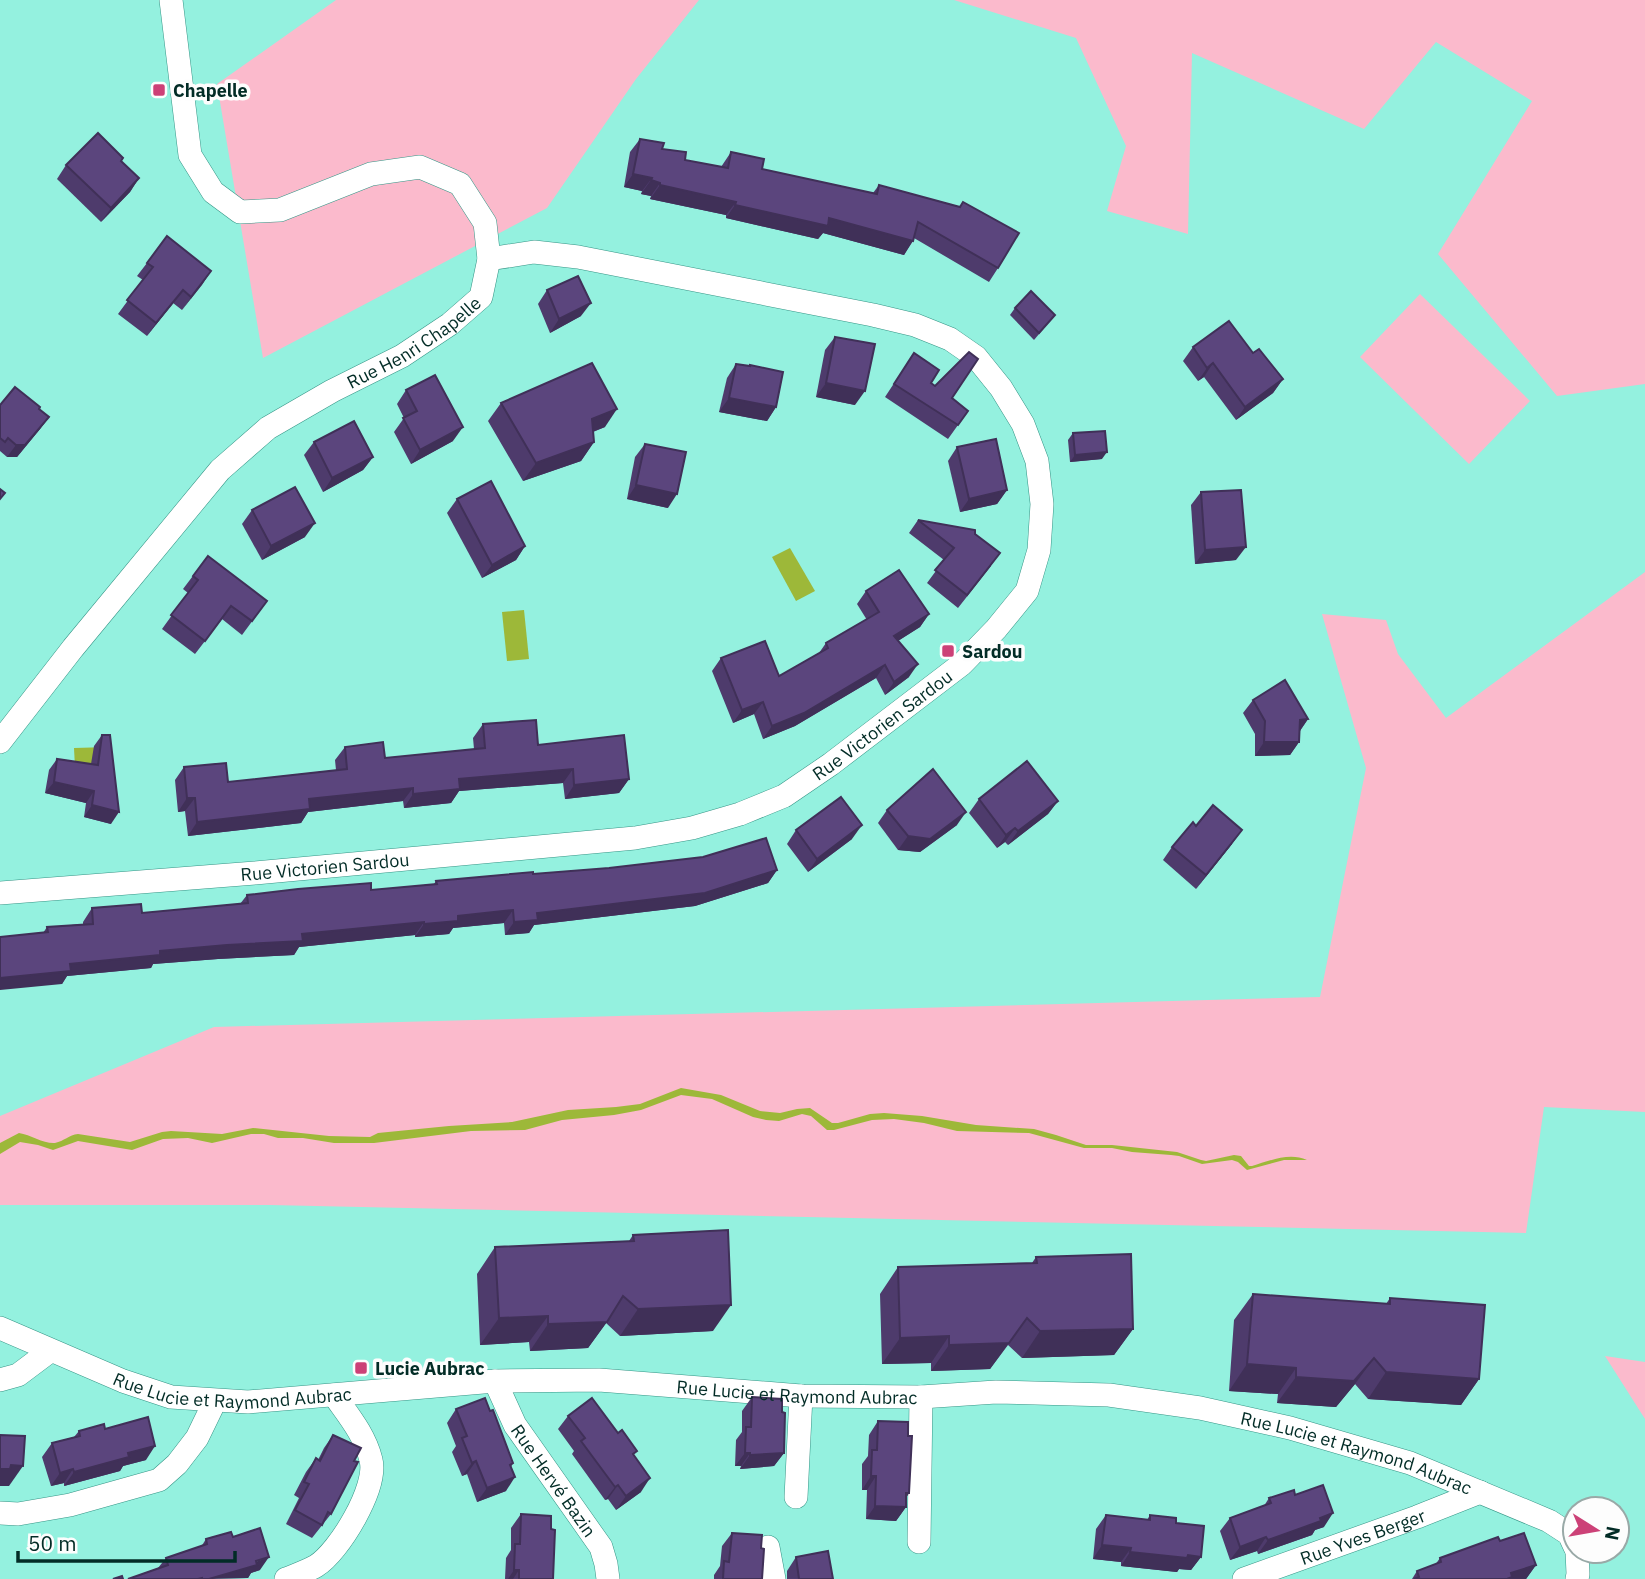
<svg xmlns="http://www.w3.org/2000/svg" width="1645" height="1579" font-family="'IBM Plex Sans',sans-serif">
<rect width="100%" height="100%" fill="#94f1df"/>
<g fill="#fbbacc">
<polygon points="336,0 699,0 636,79 547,208 263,358 217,84"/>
<polygon points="954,0 1645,0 1645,384 1557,396 1438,254 1532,101 1436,42 1364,129 1192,53 1188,234 1107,211 1126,146 1076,38"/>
<polygon points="1420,294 1530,401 1469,464 1360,357"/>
<polygon points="1645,572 1645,1112 1544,1107 1526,1233 270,1205 0,1205 0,1116 214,1027 1320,997 1366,768 1322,614 1386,620 1398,654 1446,718"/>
<polygon points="1605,1356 1645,1362 1645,1419"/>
</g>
<g fill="#9db839">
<polygon points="790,548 815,591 796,601 772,557"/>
<polygon points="524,610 529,659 507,661 502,612"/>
<polygon points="109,747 110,765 75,767 74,748"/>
<path d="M681 1088 721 1095 760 1111 780 1113 797 1109 810 1108 832 1123H838L870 1114 884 1113 922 1116 976 1125 1034 1129 1056 1135 1086 1145H1112L1177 1152 1201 1160 1206 1161 1234 1155 1241 1156 1249 1166H1252C1269 1161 1289 1152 1307 1160H1284L1247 1170 1238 1162 1232 1160 1202 1164 1179 1156 1171 1155 1132 1152 1112 1148H1084L1029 1133 957 1131 924 1123 894 1119 872 1120 834 1130H827L811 1116 802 1114 779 1121 766 1120 753 1117 712 1099 681 1095 641 1110 614 1115 562 1120 525 1130 471 1131 374 1143H334L303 1138H278L264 1134H251L212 1143 188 1138 163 1139 132 1150 78 1141 53 1150 38 1145 20 1142 0 1154V1143L19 1133C31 1135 44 1144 55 1143 64 1141 69 1135 78 1134L130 1142 162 1132 171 1131 222 1134 253 1128 329 1136 370 1137 378 1133 449 1126 512 1122 568 1110 616 1107 640 1104Z"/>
</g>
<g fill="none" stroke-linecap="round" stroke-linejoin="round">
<g stroke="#359586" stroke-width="24">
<g id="street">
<path id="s1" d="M0 742 73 648 220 470 268 428 332 391 402 356 450 324 481 297 489 259 485 223 460 184 420 167 371 174 280 210 240 212 213 192 190 155 171 0"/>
<path id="s2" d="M0 893 255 873 635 838 692 828 740 814 784 796 831 764 962 664 996 629 1027 591 1039 550 1042 504 1037 461 1023 424 1001 388 976 357 950 339 915 325 873 315 578 257 534 252 489 259"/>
<path id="s3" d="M0 1328 123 1381 171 1397 248 1402 495 1381 599 1380 801 1396 921 1397 996 1392 1109 1395 1200 1408 1290 1428 1410 1463 1549 1521 1569 1534 1575 1547"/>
<polyline points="0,1380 18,1375 50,1351"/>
<path id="s4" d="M495 1381 515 1425 601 1547 606 1564 608 1579"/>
<polyline points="796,1497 801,1396"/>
<polyline points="0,1513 18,1514 70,1505 159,1480 177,1464 197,1438 215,1401"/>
<polyline points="919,1542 921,1397"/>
<polyline points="768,1547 774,1579"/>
<polyline points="1577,1551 1578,1574 1577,1579"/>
<path d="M286 1579C296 1575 307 1571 316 1566 339 1552 378 1487 371 1460 365 1435 348 1415 334 1395"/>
<path id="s5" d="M1244 1579 1417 1517 1480 1492"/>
</g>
</g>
<use href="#street" stroke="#fff" stroke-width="23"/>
</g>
<g fill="#4e3b6c">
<polygon points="640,139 685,160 721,167 731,152 762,169 873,193 879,185 960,207 963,202 998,268 989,282 914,238 904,255 823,233 818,239 726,218 726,215 650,199 651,196 641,194 642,191 624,187 630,152"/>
<polygon points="121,161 139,178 130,192 101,222 57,179 66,165"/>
<polygon points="147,263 211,271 182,310 173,303 147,336 118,314 143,280 137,276"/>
<polygon points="547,290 581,316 550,333 538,304"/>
<polygon points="1015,308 1055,315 1034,340 1010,315"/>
<polygon points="835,337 855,405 816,397 825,350"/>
<polygon points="1193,347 1253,353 1283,379 1273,393 1236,420 1204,377 1198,381 1183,361"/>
<polygon points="914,353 931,383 968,411 948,439 885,397"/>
<polygon points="736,364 776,407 767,421 719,412 727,378"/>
<polygon points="406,390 453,441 411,464 394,432 404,418 397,404"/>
<polygon points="501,403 605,427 593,432 594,442 581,461 523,481 488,421"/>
<polygon points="0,405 39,409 49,417 40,429 17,457 7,457 0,451"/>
<polygon points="1073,433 1102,459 1070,462 1068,440"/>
<polygon points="314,442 373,457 363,470 323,492 304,455"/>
<polygon points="645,444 668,508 627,499 635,457"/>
<polygon points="957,447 1007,490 997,504 960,512 948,461"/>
<polygon points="1201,492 1236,560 1195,564 1191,505"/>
<polygon points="457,499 525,546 516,560 482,578 447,513"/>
<polygon points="252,510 305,537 262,560 242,524"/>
<polygon points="918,520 975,534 991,566 958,608 927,583 944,560 909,533"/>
<polygon points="208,556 267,601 242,635 222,619 195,654 162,629 188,593 183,589"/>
<polygon points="866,591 929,614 920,627 898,641 909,677 885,695 876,678 795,726 763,739 754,714 733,723 712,671 721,658 779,676 819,653 826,643 867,620 857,604"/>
<polygon points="1253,700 1308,719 1300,731 1299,742 1290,755 1255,756 1255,734 1243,713"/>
<polygon points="483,724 629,779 619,793 565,799 563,783 459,791 451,803 404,808 403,801 308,812 301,823 188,836 185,811 178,812 175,780 184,767 228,782 336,770 335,760 345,747 385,758 474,749 473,738"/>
<polygon points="102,735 111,824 84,817 86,803 45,793 49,770 57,759 91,764 94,746"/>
<polygon points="979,799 1058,801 1048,814 1008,845 1005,842 997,848 969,813"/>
<polygon points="887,810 957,825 920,852 898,850 878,823"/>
<polygon points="1196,826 1232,844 1196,889 1163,860 1172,847"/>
<polygon points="796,830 852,839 808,872 787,844"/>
<polygon points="777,870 768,883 695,906 534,925 529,933 505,935 504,923 453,928 449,934 415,937 415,935 299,947 294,955 218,959 153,964 151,968 67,976 62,984 43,933 47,927 83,924 83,922 92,908 142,913 240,904 247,895 371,890 434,884 436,881 533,874"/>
<polygon points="633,1235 713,1331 620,1336 606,1323 588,1348 530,1351 529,1342 480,1345 477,1274 495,1247 629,1241"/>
<polygon points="1036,1257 1133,1329 1114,1355 1022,1358 1008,1345 990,1369 931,1371 931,1363 882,1364 880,1294 898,1267 1032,1263"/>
<polygon points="1253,1294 1386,1304 1390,1298 1479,1379 1461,1405 1368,1399 1355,1384 1336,1407 1277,1403 1278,1394 1229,1391 1234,1320"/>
<polygon points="752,1397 784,1453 774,1466 740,1469 741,1466 735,1466 736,1440 742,1432 742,1411"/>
<polygon points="456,1409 490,1411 513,1463 511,1467 506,1491 477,1502 467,1474 462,1476 452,1452 456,1446 447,1423"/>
<polygon points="568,1416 634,1456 641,1492 616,1510 608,1499 605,1500 572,1454 574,1451 558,1429"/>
<polygon points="878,1421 909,1493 906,1498 906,1507 896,1521 866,1519 867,1490 862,1490 862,1464 868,1456 869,1435"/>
<polygon points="105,1429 146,1460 123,1466 120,1471 64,1486 64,1483 51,1486 42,1457 52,1443 74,1437 79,1431"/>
<polygon points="333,1435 354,1461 331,1514 312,1538 286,1524 299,1498 294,1495 306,1472 316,1458 318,1460 324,1448"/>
<polygon points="1295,1495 1324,1527 1315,1530 1312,1535 1258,1554 1257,1551 1230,1560 1220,1531 1230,1518 1264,1506 1269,1498"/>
<polygon points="521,1514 553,1579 505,1579 506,1558 511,1550 511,1528"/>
<polygon points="1106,1515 1147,1520 1150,1515 1176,1523 1201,1557 1191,1570 1179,1569 1177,1572 1121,1566 1121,1562 1093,1559 1096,1529"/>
<polygon points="732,1533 761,1548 762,1579 714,1579 714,1575 720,1566 722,1546"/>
<polygon points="233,1537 260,1570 251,1573 248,1578 128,1579 158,1568 166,1558 201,1547 206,1539"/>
<polygon points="1500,1541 1536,1565 1526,1579 1412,1579 1417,1571 1435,1565 1440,1558"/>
<polygon points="796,1557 833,1579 787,1579 787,1571"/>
</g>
<g fill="#403058">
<polygon points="633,174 652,178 642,191 624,187"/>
<polygon points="139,178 130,192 101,222 111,208"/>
<polygon points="651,180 660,183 651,196 641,194"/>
<polygon points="660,185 736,202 726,215 650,199"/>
<polygon points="735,205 829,218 913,241 904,255 823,233 818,239 726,218"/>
<polygon points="211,271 202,285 182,310 191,297"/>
<polygon points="183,290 173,303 147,336 156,323"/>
<polygon points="591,303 581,316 550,333 559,319"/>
<polygon points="1213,363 1204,377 1198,381 1207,368"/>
<polygon points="1283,379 1273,393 1236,420 1245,407"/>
<polygon points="826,383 865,391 855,405 816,397"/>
<polygon points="729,398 776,407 767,421 719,412"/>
<polygon points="617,409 605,427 579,437 592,419"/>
<polygon points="49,417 40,429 17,457 7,457 16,445"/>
<polygon points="463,427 453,441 411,464 420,450"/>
<polygon points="594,442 581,461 523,481 536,463"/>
<polygon points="1107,452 1102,459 1070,462 1075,455"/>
<polygon points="373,457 363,470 323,492 332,478"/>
<polygon points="636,485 677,494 668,508 627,499"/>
<polygon points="1007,490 997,504 960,512 969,499"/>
<polygon points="315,523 305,537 262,560 271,546"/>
<polygon points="525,546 516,560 482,578 492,565"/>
<polygon points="1246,547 1236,560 1195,564 1205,550"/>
<polygon points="929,614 920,627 885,649 894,636"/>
<polygon points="918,664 909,677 885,695 894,682"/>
<polygon points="885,665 876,678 795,726 763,739 772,726"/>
<polygon points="763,702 754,714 733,723 742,710"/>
<polygon points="1308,719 1299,732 1300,720"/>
<polygon points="1264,742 1299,742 1290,755 1255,756"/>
<polygon points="573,769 563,783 459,791 451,803 404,808 413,794 459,779"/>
<polygon points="629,779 619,793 565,799 574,785"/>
<polygon points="54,782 94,791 86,803 45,793"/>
<polygon points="413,788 403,801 308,812 301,823 188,836 197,822 309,799"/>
<polygon points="187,798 195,798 185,811 178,812"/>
<polygon points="1058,801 1048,814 1008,845 1018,831"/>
<polygon points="92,805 119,812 111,824 84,817"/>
<polygon points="966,812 957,825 920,852 898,850 908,836"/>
<polygon points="862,825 852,839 808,872 817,859"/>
<polygon points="1015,828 1005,842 997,848 1006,835"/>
<polygon points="1242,830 1232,844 1196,889 1206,875"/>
<polygon points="777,870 768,883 695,906 534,925 529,933 505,935 514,922 537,913"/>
<polygon points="513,910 504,923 453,928 449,934 415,937 424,924 458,916"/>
<polygon points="424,922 415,935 299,947 294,955 218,959 153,964 151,968 67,976 62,984 0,990 0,978 70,964 160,951 302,934"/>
<polygon points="731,1305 713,1331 620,1336 638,1309"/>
<polygon points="548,1316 529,1342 480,1345 499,1318"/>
<polygon points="1027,1318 990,1369 931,1371 949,1345"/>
<polygon points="607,1322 588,1348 530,1351 548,1324"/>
<polygon points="1133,1329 1114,1355 1022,1358 1040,1331"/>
<polygon points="949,1336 931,1363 882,1364 900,1338"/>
<polygon points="1374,1358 1355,1384 1336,1407 1277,1403 1296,1377"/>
<polygon points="1247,1364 1296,1368 1278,1394 1229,1391"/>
<polygon points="1386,1372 1479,1379 1461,1405 1368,1399"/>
<polygon points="155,1446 146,1460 123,1466 120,1471 64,1486 74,1472 128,1453"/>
<polygon points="745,1453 750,1453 741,1466 735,1466"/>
<polygon points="784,1453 774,1466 740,1469 750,1455"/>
<polygon points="476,1461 467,1474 462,1476 472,1463"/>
<polygon points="11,1465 23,1466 9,1486 0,1486 0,1469"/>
<polygon points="73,1469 64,1483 51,1486 60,1473"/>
<polygon points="871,1476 876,1476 867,1490 862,1490"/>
<polygon points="515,1477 506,1491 477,1502 487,1488"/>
<polygon points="650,1478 641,1492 616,1510 626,1496"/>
<polygon points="618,1485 608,1499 605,1500 615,1487"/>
<polygon points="906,1493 909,1493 900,1507 906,1507 896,1521 866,1519 875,1506"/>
<polygon points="1333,1513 1324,1527 1315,1530 1312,1535 1258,1554 1268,1540"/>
<polygon points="1266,1537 1257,1551 1230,1560 1240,1547"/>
<polygon points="1102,1545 1131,1548 1121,1562 1093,1559"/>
<polygon points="1130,1552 1188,1555 1201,1557 1191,1570 1179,1569 1177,1572 1121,1566"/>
<polygon points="269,1557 260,1570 251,1573 248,1578 209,1579"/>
<polygon points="1536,1565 1526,1579 1507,1579 1511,1573"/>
<polygon points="514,1570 519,1570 513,1579 508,1579"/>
</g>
<g fill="#5b457d" stroke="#403058" stroke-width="2">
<polygon points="98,133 123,158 121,161 139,178 111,208 66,165"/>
<polygon points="640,139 664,143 662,149 686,152 685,160 728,168 731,152 764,159 762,169 877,194 879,185 960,207 963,202 1019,233 998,268 918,222 913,241 829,218 828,226 735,205 736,202 660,185 660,183 651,180 652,178 633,174"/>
<polygon points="167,236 211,271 191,297 183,290 156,323 127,300 153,267 147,263"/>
<polygon points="578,276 591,303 559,319 547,290"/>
<polygon points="1031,291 1055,315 1039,333 1015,308"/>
<polygon points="1229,321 1253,353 1259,349 1283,379 1245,407 1213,363 1207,368 1193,347"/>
<polygon points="835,337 875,344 865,391 826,383"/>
<polygon points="969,352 978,359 952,398 968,411 958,425 894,384 914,353 939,370 931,383 935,386"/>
<polygon points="592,363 617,409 592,419 594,442 536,463 501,403"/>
<polygon points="736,364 750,366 750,365 783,372 776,407 729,398"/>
<polygon points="435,375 463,427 420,450 403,418 417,411 406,390"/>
<polygon points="15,387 40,407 39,409 49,417 25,445 16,445 8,438 5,442 0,438 0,405"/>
<polygon points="354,421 373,457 332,478 314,442"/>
<polygon points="1105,431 1107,452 1075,455 1073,433"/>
<polygon points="996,439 1007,490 969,499 957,447"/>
<polygon points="645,444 686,452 677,494 636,485"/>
<polygon points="491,481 525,546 492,565 457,499"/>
<polygon points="295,487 315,523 271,546 252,510"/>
<polygon points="0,489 5,493 0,499"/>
<polygon points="1241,490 1246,547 1205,550 1201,492"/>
<polygon points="918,520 975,530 975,534 1000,553 967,595 935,570 954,548"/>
<polygon points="208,556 267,601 252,621 231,606 205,641 171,615 198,580 193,576"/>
<polygon points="899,570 929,614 894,636 918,664 894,682 885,665 804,713 772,726 763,702 742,710 721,658 765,641 779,676 828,648 826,643 879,612 866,591"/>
<polygon points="1285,680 1308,719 1300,720 1299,742 1264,742 1265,721 1253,700"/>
<polygon points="536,720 538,745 624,735 629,779 574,785 573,769 459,779 460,789 413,794 413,788 309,799 310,809 197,822 195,798 187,798 184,767 226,763 228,782 347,769 345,747 383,742 385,758 485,748 483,724"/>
<polygon points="102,735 110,735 119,812 92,805 94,791 54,782 57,759 98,765"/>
<polygon points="1027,761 1058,801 1018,831 1015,828 1006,835 979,799"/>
<polygon points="933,769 966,812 930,839 908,836 887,810"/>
<polygon points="841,797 862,825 817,859 796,830"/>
<polygon points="1213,805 1242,830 1206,875 1172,847 1193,822 1196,826"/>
<polygon points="766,838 777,870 705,893 537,913 538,920 514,922 513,910 458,916 458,921 424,924 424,922 302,934 303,941 227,945 160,951 160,955 70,964 71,971 0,978 0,937 48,932 47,927 93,924 92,908 141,904 142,913 248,903 247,895 298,889 371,883 371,890 437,884 436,881 533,872 533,874 609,868 703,857"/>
<polygon points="728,1230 731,1305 638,1309 623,1296 607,1322 548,1324 548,1316 499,1318 495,1247 634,1241 633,1235"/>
<polygon points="1131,1254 1133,1329 1040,1331 1027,1318 1009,1343 949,1345 949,1336 900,1338 898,1267 1037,1263 1036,1257"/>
<polygon points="1253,1294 1390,1304 1390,1298 1485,1305 1479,1379 1386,1372 1374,1358 1354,1381 1296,1377 1296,1368 1247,1364"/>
<polygon points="752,1397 782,1399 782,1412 785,1413 784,1453 750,1455 750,1453 745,1453 746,1427 751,1427"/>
<polygon points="485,1398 490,1411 493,1410 513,1463 510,1465 515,1477 487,1488 476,1461 472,1463 462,1438 467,1436 456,1409"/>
<polygon points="592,1398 618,1433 622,1430 637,1451 633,1454 650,1478 626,1496 618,1485 615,1487 581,1441 585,1438 568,1416"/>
<polygon points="148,1417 155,1446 128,1453 129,1457 74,1472 73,1469 60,1473 52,1443 80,1436 79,1431 104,1424 105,1429"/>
<polygon points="878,1421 908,1422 908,1436 912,1436 909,1493 906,1493 906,1507 875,1506 876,1476 871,1476 872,1450 877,1450"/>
<polygon points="0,1435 25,1436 23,1466 11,1465 10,1469 0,1469"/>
<polygon points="333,1435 361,1448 354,1461 358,1462 331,1514 328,1512 322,1525 295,1510 309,1484 304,1482 316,1458 320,1461"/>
<polygon points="1323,1485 1333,1513 1320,1518 1321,1521 1268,1540 1266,1537 1240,1547 1230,1518 1271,1503 1269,1498 1294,1490 1295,1495"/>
<polygon points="521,1514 551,1516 551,1529 555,1530 553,1579 519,1579 519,1570 514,1570 515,1544 520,1544"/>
<polygon points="1106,1515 1150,1520 1150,1515 1176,1518 1176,1523 1204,1526 1201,1557 1188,1555 1187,1558 1130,1552 1131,1548 1102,1545"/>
<polygon points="260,1528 269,1557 256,1561 257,1565 209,1579 202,1579 202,1578 198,1579 128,1579 168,1565 166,1558 207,1544 206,1539 231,1532 233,1537"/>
<polygon points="732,1533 762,1535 761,1548 764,1549 762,1579 723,1579 724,1561 729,1562"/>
<polygon points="1524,1533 1536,1565 1511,1573 1512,1577 1507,1579 1414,1579 1419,1577 1417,1571 1441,1562 1440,1558 1498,1537 1500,1541"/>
<polygon points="828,1551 833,1579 799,1579 796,1557"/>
<polygon points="122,1576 123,1579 113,1579"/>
</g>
<g fill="#cc4177" stroke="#fdfdfd" stroke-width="2.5">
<rect x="152" y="83" width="14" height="14" rx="3.5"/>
<rect x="941" y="644" width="14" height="14" rx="3.5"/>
<rect x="354" y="1361" width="14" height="14" rx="3.5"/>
</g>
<g text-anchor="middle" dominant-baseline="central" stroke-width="7" stroke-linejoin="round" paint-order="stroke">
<g font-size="18" font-weight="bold" fill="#022c26" stroke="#fdfdfd" text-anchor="start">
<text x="173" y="90">Chapelle</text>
<text x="962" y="651">Sardou</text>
<text x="375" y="1368">Lucie Aubrac</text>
</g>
<g font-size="18" fill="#022c26" stroke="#fdfdfd">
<text stroke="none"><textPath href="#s1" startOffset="583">Rue Henri Chapelle</textPath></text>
<text stroke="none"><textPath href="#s2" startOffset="914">Rue Victorien Sardou</textPath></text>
<text stroke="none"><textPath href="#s2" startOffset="326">Rue Victorien Sardou</textPath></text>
<text stroke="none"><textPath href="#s3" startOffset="245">Rue Lucie et Raymond Aubrac</textPath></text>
<text stroke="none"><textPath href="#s3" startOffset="812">Rue Lucie et Raymond Aubrac</textPath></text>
<text stroke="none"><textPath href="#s3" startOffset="1379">Rue Lucie et Raymond Aubrac</textPath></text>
<text stroke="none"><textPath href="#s4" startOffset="116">Rue Hervé Bazin</textPath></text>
<text stroke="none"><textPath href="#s5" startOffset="126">Rue Yves Berger</textPath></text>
</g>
</g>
<g transform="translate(1596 1530) rotate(101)"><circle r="33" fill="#fdfdfd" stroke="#99a9a7" stroke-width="2"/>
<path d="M0-5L12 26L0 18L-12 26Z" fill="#cc4177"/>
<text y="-10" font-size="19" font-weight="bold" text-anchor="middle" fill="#022c26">N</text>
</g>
<path d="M18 1551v10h217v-10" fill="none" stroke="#022c26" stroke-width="3.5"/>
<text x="28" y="1551" font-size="21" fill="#022c26" stroke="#fdfdfd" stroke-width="5" paint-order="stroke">50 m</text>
</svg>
